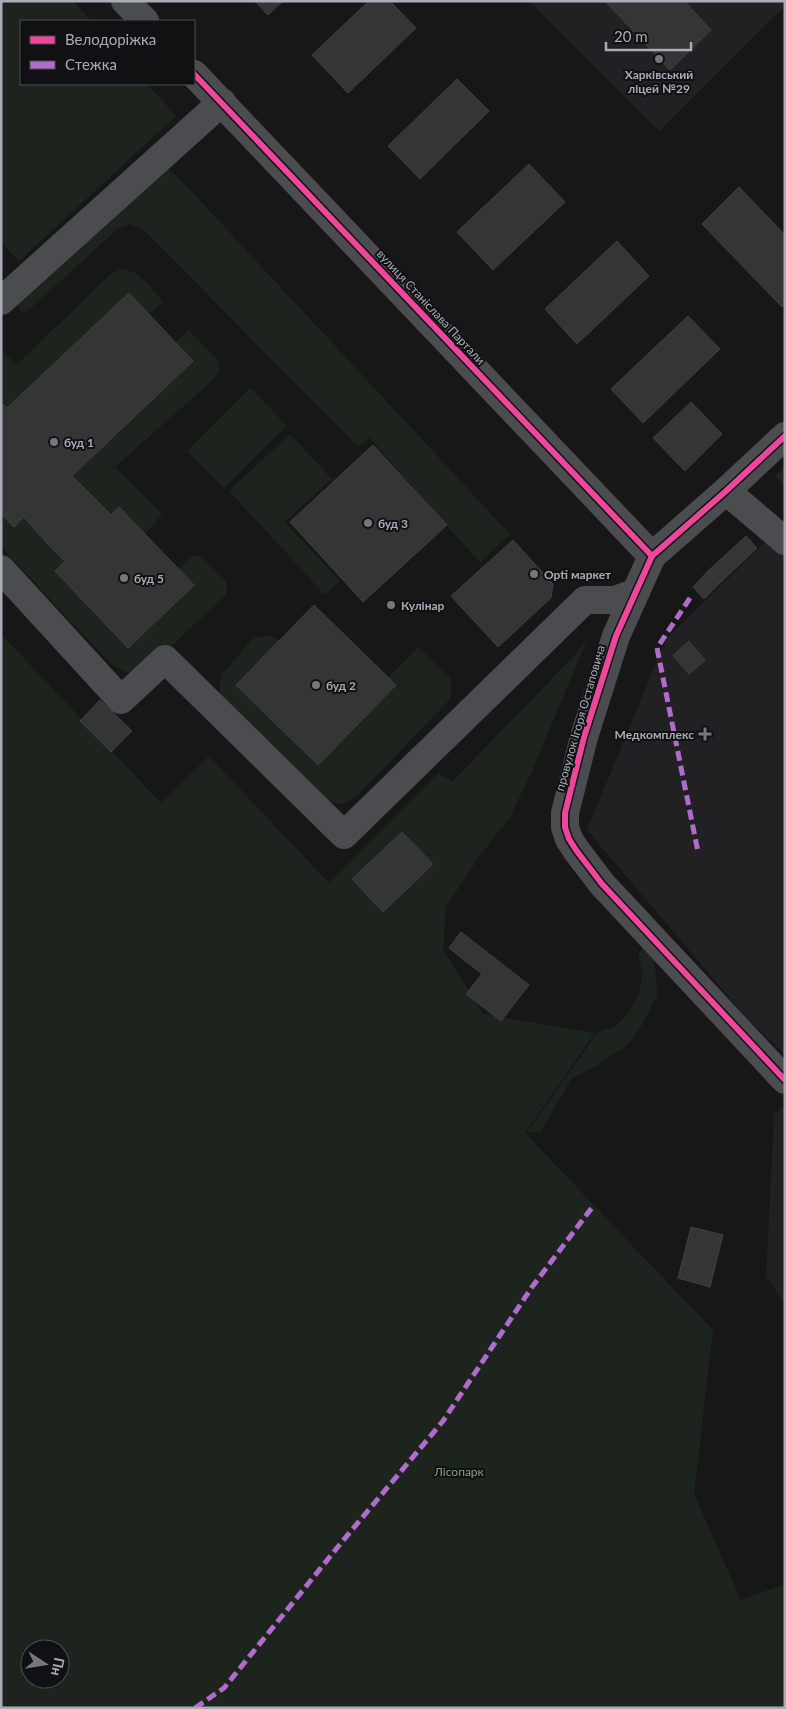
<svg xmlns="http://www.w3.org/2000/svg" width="786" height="1709" font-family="Lato,sans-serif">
<rect width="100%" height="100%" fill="#171717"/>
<g fill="#212123">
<polygon points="529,1 785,1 785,6 659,131"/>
<polygon points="785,466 785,488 775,476"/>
<polygon points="785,523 785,1054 746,1017 587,830 666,639"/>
<polygon points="785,1106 785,1303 766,1277 774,1114"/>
</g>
<g fill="#1d241e" fill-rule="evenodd">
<polygon points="1,1 73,1 91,21 21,21 21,84 147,84 176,116 19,261 1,242"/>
<polygon points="168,168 177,176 510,534 480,563 369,437 358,447 145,231 131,224 120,227 24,314 11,299"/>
<path d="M121 269C140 270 151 289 163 302L150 314 129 293 7 408 1 402V349L16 365 111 274Z"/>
<polygon points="189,330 218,360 219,368 216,377 115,467 162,514 145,534 111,515 72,476 193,361 176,342"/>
<polygon points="250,388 287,426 224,488 187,451"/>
<polygon points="290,434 332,479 285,522 340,581 325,595 229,491"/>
<polygon points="1,514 14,527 24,517 65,561 55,571 179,569 192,556 199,555 226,581 227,587 226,595 158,658 133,673 125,672 113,665 95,647 1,547"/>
<path d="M1 634 161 803 209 756 329 883 439 773 452 782 570 660 587 640 532 771 510 817 479 857 446 907 443 949 483 1014 595 1033 525 1133 713 1330 694 1494 741 1600 785 1584V1708H1ZM30 1649H60V1679H30Z"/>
<polygon points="271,636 279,641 237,686 318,765 396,685 389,677 418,647 450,678 452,688 450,699 357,796 342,804 330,802 221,698 219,687 222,674 254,637"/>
<polygon points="643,948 653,959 656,977 657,996 642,1025 626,1046 599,1064 571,1079 540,1133 527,1132 598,1032 616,1026 629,1012 639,993 643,973 638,955"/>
</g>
<g fill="#353536" stroke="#3f4043">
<polygon points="255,1 283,1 268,15"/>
<polygon points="369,1 390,1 416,28 348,93 312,55"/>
<polygon points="605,1 684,1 711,30 670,70"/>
<polygon points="457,79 489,111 420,179 388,146"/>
<polygon points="529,164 565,202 493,270 457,232"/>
<polygon points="739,187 785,235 785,304 782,307 702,224"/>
<polygon points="617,241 649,276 577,344 545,309"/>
<polygon points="129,293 193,361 72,476 93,497 46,542 24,517 14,527 1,514 1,402 7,408"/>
<polygon points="688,316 720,349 643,423 611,389"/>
<polygon points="691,402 722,434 685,471 653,438"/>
<polygon points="373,445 447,525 363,602 290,522"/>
<polygon points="93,497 111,515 119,507 194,585 128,648 55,571 65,561 46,542"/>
<polygon points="746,536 757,548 720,583 708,571"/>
<polygon points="513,540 553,584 551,598 498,647 451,596"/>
<polygon points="708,571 720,583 704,599 693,587"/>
<polygon points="314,605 396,685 318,765 236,685"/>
<polygon points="689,641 705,660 689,674 673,655"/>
<polygon points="100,700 132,731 111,752 80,721"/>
<polygon points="402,832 433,864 383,912 352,879"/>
<polygon points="461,932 529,985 501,1021 466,994 482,974 449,948"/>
<polygon points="691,1227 723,1235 710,1287 678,1278"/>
</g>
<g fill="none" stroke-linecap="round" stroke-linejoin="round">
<g stroke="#4b4c50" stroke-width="28">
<polyline points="125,1 145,21"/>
<polyline points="194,74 652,556"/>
<polyline points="1,301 222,102"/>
<polyline points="785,436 726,491 652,556 616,636 584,737 565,813 565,827 569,839 576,850 602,884 785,1080"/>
<polyline points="726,491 785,541"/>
<polyline points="1,569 121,700 165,659 344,835 585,600 615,600 636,592"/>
</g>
<g stroke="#b06ccc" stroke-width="5" stroke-dasharray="10 5" stroke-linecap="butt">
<polyline points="690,598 657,648 698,852"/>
<polyline points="195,1708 224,1688 341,1543 443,1421 532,1287 594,1205"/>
</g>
<g stroke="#111113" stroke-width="9">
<g id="cycleway">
<polyline points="194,74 652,556"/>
<polyline points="785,436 726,491 652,556 616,636 584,737 565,813 565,827 569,839 576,850 602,884 785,1080"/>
</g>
</g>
<use href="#cycleway" stroke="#ed469a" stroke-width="6"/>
</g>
<g fill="#757880" stroke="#111113" stroke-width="2">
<circle cx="659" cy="59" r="5"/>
<circle cx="54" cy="442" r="5"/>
<circle cx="368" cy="523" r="5"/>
<circle cx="534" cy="574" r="5"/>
<circle cx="124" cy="578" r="5"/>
<circle cx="391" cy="605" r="5"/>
<circle cx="316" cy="685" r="5"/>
<path d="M702.5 726.5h5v5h5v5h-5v5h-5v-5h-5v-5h5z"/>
</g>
<g text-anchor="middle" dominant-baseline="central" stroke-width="4" stroke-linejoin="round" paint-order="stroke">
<g font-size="12" font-weight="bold" fill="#a8adb8" stroke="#111113" text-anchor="start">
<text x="659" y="74" text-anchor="middle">Харківський<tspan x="659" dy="14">ліцей №29</tspan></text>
<text x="64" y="442">буд 1</text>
<text x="378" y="523">буд 3</text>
<text x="544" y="574">Opti маркет</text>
<text x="134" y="578">буд 5</text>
<text x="401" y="605">Кулінар</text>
<text x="326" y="685">буд 2</text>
<text x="694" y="734" text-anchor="end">Медкомплекс</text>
</g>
<g font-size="12" fill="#a8adb8" stroke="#111113">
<text transform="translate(431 307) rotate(47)">вулиця Станіслава Партали</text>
<text transform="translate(580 718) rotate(-74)">провулок Ігоря Остаповича</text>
</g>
<g font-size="12" fill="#7fa381" stroke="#111113">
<text x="459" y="1471">Лісопарк</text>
</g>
</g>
<rect width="786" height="1709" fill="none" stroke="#a8adb8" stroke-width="5"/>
<rect x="20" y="20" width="175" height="65" fill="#111113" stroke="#4d4f55"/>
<rect x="30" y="36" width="25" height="8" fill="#ed469a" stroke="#4d4f55"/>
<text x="65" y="45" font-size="15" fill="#a8adb8">Велодоріжка</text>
<rect x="30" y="61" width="25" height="8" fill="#b06ccc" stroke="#4d4f55"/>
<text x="65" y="70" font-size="15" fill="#a8adb8">Стежка</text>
<g transform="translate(45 1664) rotate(102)"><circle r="24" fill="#111113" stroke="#4d4f55"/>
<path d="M0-4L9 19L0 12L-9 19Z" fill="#757880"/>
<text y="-8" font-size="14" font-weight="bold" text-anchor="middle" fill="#a8adb8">Пн</text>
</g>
<path d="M606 42v8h85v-8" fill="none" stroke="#a8adb8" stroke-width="2.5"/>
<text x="614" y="42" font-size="15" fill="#a8adb8" stroke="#111113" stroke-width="4" paint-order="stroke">20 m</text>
</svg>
